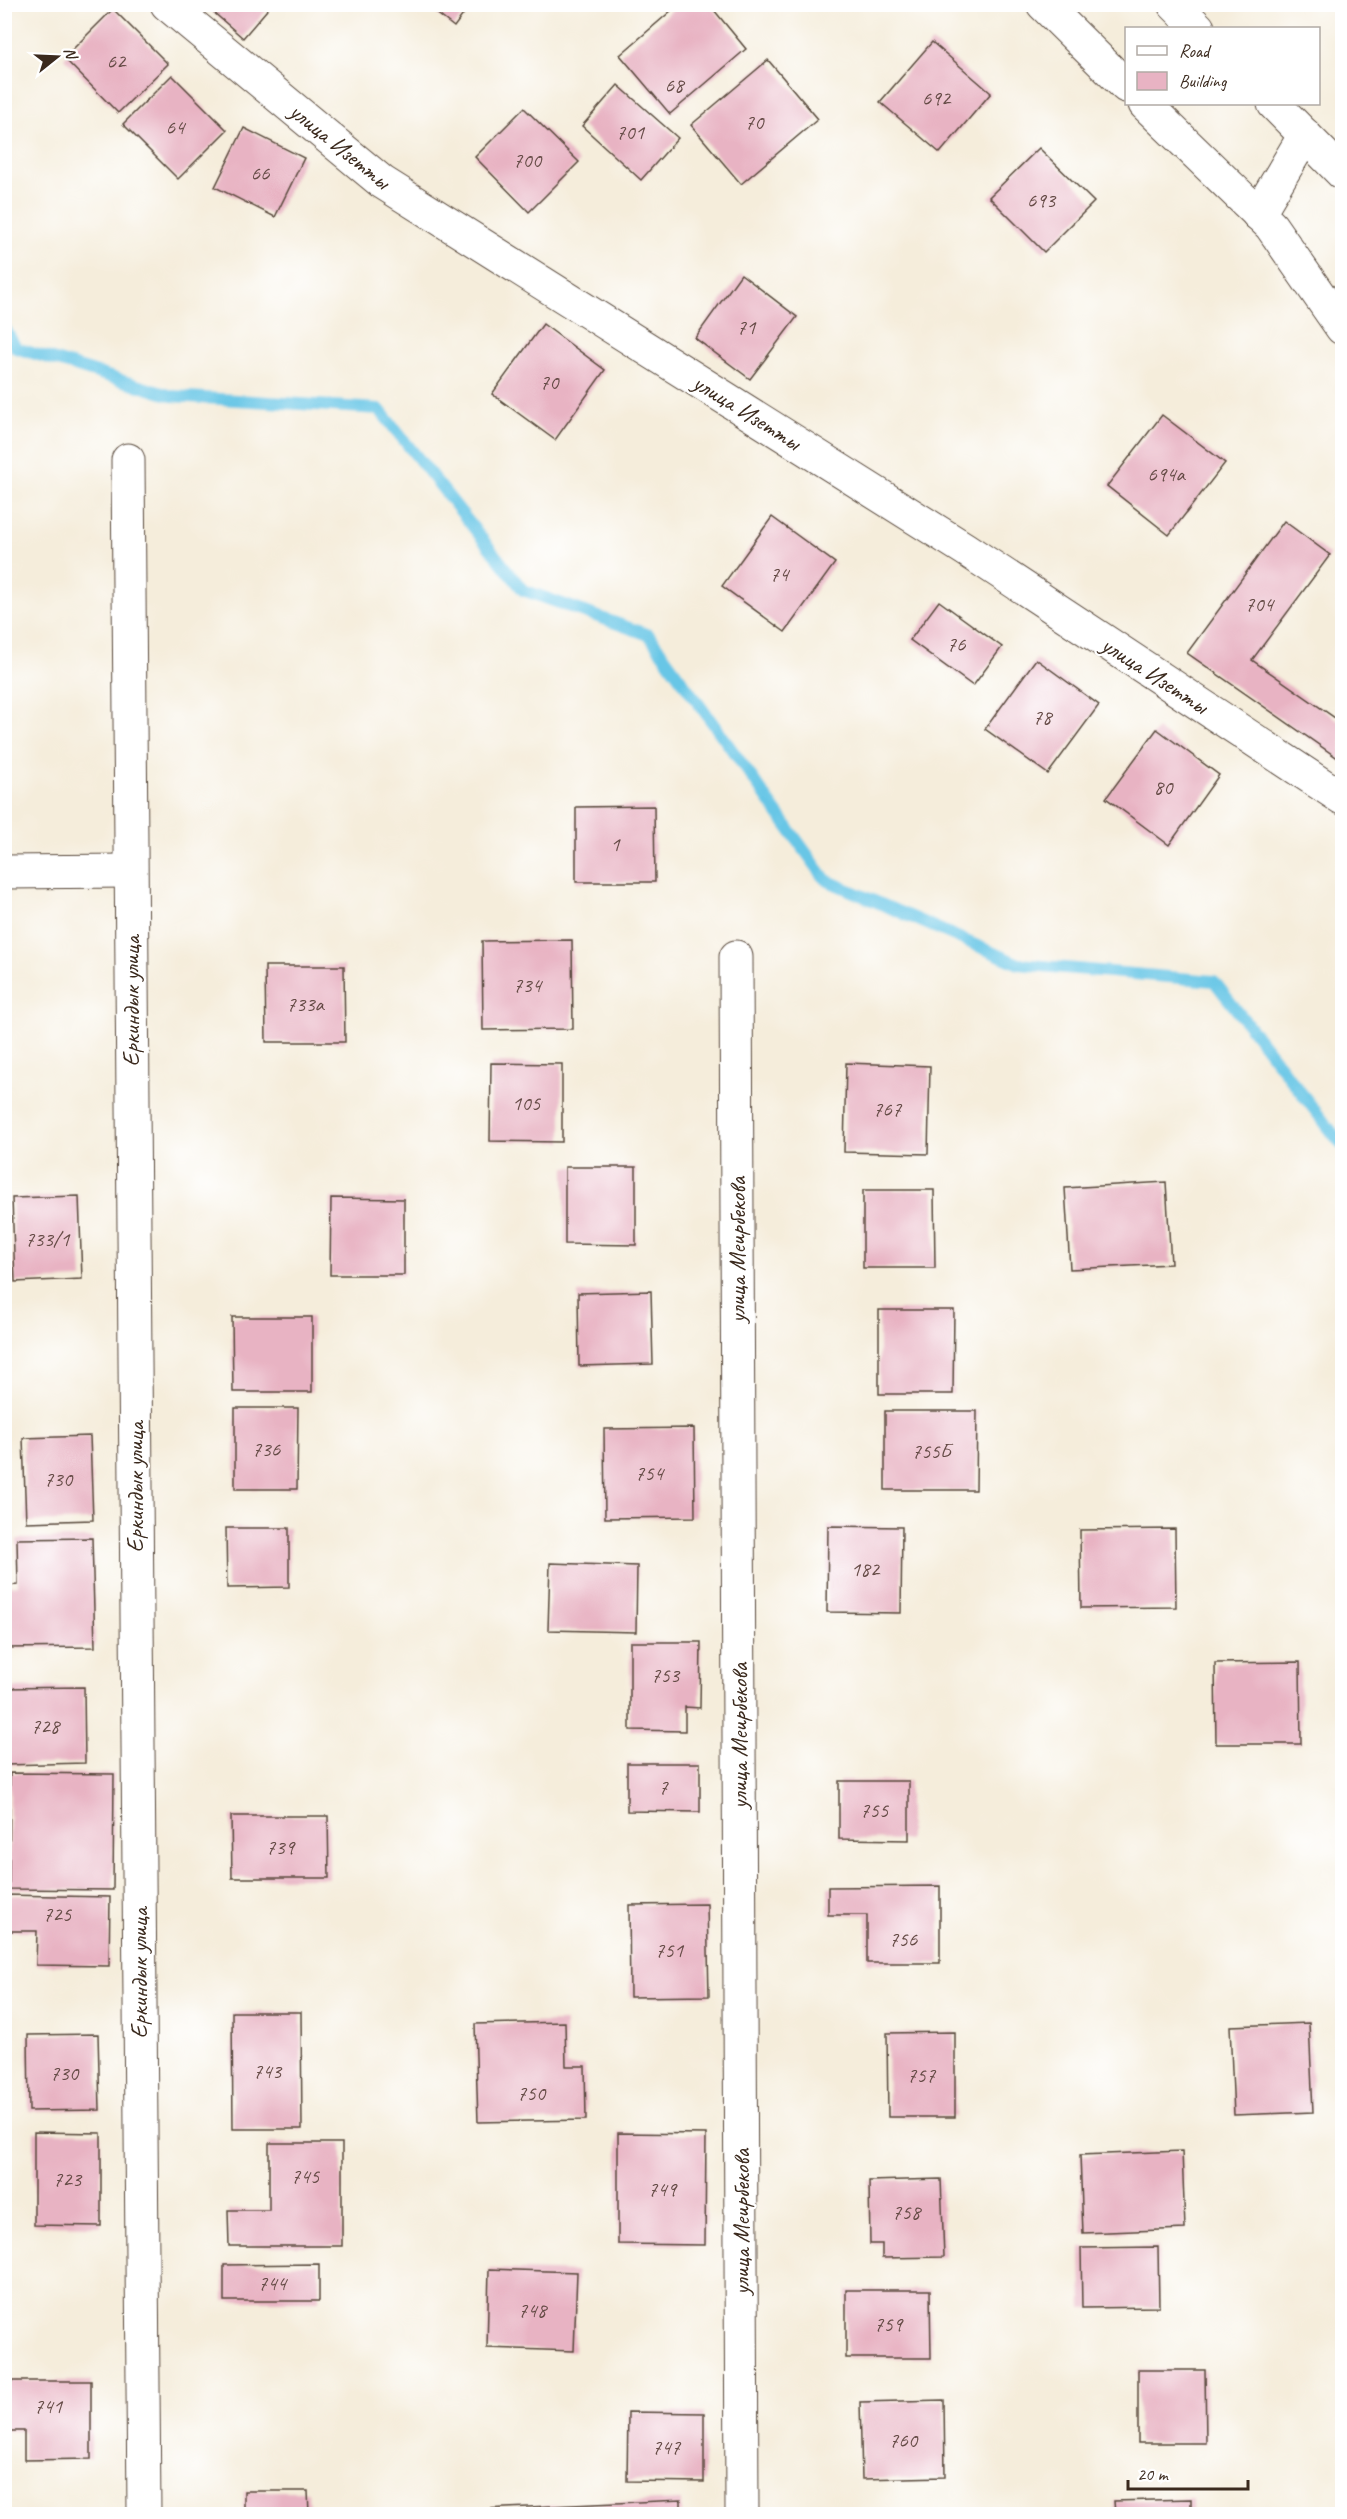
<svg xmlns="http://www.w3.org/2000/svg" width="1347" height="2519" font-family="Caveat,sans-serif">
<rect width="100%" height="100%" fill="#fff"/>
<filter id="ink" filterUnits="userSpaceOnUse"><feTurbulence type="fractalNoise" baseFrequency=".0167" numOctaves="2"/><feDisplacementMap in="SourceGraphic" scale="12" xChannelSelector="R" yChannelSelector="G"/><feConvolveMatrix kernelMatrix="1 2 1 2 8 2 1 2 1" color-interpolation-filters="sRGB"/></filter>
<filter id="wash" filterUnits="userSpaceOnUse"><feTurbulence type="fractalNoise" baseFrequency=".008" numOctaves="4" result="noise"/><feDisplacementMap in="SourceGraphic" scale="24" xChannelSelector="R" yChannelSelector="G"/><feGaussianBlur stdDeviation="1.35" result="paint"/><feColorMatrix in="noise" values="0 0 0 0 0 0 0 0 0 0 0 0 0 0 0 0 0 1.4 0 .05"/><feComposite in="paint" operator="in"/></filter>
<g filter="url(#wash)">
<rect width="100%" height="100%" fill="#f5eddb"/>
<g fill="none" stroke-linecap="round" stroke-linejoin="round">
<polyline stroke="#68c6e6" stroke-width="12" points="4,327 16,348 172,396 379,409 523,590 649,635 826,880 1019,964 1214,981 1342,1145"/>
</g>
<g id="blocks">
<g fill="#e8b3c3">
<polygon points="204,4 272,4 243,38"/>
<polygon points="425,4 471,4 454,27"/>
<polygon points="679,4 709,4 746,49 670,114 620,55"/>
<polygon points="113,9 168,64 118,113 64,58"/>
<polygon points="932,42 991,93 940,153 880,102"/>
<polygon points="768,60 818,119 741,184 691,125"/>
<polygon points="172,75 227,130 178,179 123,124"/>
<polygon points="618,85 678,138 641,180 582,126"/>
<polygon points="524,108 579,162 529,212 475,157"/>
<polygon points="244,128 304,158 275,217 215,187"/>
<polygon points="1039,148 1094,202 1044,252 989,197"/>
<polygon points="741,274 797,317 750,379 695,338"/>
<polygon points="543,324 605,370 555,440 492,394"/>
<polygon points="1162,415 1225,463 1169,535 1107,486"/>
<polygon points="772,517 835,563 785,632 722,586"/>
<polygon points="1284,521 1330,555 1252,660 1342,723 1342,761 1187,653"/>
<polygon points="939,601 1002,647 973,686 910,640"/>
<polygon points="1036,659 1099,705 1048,774 985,729"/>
<polygon points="1157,729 1219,775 1169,845 1106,798"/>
<polygon points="654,806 655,882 576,882 576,807"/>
<polygon points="572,940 573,1029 483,1030 482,941"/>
<polygon points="265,966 344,966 345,1042 266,1042"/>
<polygon points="491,1063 562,1064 562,1142 490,1141"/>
<polygon points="846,1063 930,1066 928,1154 844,1152"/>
<polygon points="565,1167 636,1167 636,1245 565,1244"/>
<polygon points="1166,1182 1171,1264 1070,1269 1065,1188"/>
<polygon points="863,1190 934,1190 935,1268 863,1268"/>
<polygon points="79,1196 82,1279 15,1282 12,1198"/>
<polygon points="331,1198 404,1199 404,1275 330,1275"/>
<polygon points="651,1291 653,1364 579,1366 578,1293"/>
<polygon points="879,1310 954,1310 953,1394 879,1394"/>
<polygon points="232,1317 312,1317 312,1392 233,1392"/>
<polygon points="235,1408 298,1408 297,1489 235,1489"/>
<polygon points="885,1411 977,1411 976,1490 885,1490"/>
<polygon points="694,1428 695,1517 605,1518 604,1429"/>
<polygon points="90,1436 93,1520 26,1522 23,1438"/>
<polygon points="828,1526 902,1527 901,1613 827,1612"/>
<polygon points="226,1528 289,1528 289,1587 227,1588"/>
<polygon points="1175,1529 1176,1607 1081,1608 1080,1530"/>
<polygon points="92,1538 95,1647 4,1648 4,1586 18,1585 17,1539"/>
<polygon points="550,1563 637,1566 636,1632 548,1630"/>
<polygon points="630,1642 701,1642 700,1708 685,1707 685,1731 630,1730"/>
<polygon points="1300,1662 1301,1744 1216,1744 1215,1663"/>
<polygon points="84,1687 85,1763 4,1765 4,1688"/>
<polygon points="627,1763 700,1763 700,1812 627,1811"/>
<polygon points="10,1773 114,1774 113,1890 9,1889"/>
<polygon points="839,1781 909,1781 909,1840 839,1839"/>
<polygon points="231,1816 328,1816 329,1878 232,1878"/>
<polygon points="940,1886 940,1963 867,1963 867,1915 828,1915 828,1887"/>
<polygon points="4,1895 110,1897 109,1966 36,1965 37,1931 4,1931"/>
<polygon points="707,1904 709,1996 630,1997 629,1905"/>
<polygon points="232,2012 301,2012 302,2129 233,2129"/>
<polygon points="565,2022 566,2066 585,2066 586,2120 478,2122 475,2024"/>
<polygon points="1309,2023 1313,2112 1234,2115 1230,2026"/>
<polygon points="955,2032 955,2117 888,2117 887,2033"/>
<polygon points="98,2034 100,2110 29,2111 28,2035"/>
<polygon points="34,2132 101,2133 101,2226 34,2225"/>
<polygon points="618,2133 706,2134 705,2245 618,2244"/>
<polygon points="269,2143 342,2143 342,2246 229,2246 228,2210 269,2210"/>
<polygon points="1182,2151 1185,2229 1083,2233 1080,2155"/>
<polygon points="941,2179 944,2257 882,2258 882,2244 870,2244 869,2181"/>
<polygon points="1158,2247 1159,2307 1082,2308 1081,2248"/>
<polygon points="319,2264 319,2301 224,2301 224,2265"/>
<polygon points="489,2269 577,2272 574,2351 487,2348"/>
<polygon points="846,2290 930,2290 931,2358 846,2358"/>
<polygon points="1138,2370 1205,2370 1206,2443 1138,2443"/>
<polygon points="4,2381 91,2381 91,2459 24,2460 24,2431 4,2431"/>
<polygon points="944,2400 945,2477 862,2479 860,2402"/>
<polygon points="628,2412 704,2413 704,2482 627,2481"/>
<polygon points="244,2491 308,2491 309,2514 244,2514"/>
<polygon points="1191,2499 1191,2514 1115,2514 1114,2501"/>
<polygon points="681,2500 681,2514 463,2514 462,2510"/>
</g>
</g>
</g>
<g filter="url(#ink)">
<use href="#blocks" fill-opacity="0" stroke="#57473a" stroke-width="1.5"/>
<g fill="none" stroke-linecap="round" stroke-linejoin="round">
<g stroke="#57473a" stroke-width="35">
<g id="minor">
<polyline points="167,4 382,182 965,549 1342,798"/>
<polyline points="1043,4 1126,86"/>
<polyline points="1174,4 1198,28"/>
<polyline points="1145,104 1271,226 1342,328"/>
<polyline points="1274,104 1342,173"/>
<polyline points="1258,214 1305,135"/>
<polyline points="128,460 144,2514"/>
<polyline points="4,872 130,871"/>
<polyline points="736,957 742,2514"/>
</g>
</g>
<use href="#minor" stroke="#fff" stroke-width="33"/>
</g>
</g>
<g text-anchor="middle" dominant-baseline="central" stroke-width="4.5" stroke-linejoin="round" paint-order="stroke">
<g font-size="21" fill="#664c47">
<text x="116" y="61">62</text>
<text x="674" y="85">68</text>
<text x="936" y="98">692</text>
<text x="754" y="122">70</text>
<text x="175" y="127">64</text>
<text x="630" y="132">701</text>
<text x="527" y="160">700</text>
<text x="260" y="173">66</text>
<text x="1041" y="200">693</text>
<text x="746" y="327">71</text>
<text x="549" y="382">70</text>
<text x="1166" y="474">694а</text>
<text x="779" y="574">74</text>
<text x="1259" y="604">704</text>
<text x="956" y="644">76</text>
<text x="1042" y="717">78</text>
<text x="1163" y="787">80</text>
<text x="615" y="844">1</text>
<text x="527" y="985">734</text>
<text x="305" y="1004">733а</text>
<text x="526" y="1103">105</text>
<text x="887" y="1109">767</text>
<text x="47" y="1239">733/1</text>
<text x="266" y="1449">736</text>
<text x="931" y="1451">755Б</text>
<text x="649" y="1473">754</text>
<text x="58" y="1479">730</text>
<text x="865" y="1569">182</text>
<text x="665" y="1675">753</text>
<text x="45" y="1726">728</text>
<text x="663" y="1787">7</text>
<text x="874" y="1810">755</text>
<text x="280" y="1847">739</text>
<text x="57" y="1914">725</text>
<text x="903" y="1939">756</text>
<text x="669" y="1950">751</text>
<text x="267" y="2071">743</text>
<text x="64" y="2073">730</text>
<text x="921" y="2075">757</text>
<text x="531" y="2093">750</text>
<text x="305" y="2176">745</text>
<text x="67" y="2179">723</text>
<text x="662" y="2189">749</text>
<text x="906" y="2212">758</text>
<text x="272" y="2283">744</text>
<text x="532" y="2310">748</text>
<text x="888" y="2324">759</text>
<text x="48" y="2406">741</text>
<text x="903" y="2440">760</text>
<text x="666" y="2447">747</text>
</g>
<g font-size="24" fill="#3b2a1e" stroke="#fff">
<text transform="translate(340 146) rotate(39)">улица Изетты</text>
<text transform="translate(747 412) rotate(32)">улица Изетты</text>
<text transform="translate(1155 675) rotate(33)">улица Изетты</text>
<text transform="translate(131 1001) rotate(-90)">Еркиндык улица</text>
<text transform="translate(737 1250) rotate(-90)">улица Меирбекова</text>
<text transform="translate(135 1487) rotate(-90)">Еркиндык улица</text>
<text transform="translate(739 1736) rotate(-90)">улица Меирбекова</text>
<text transform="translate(139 1973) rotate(-90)">Еркиндык улица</text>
<text transform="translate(741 2222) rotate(-90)">улица Меирбекова</text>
</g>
</g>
<rect width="1347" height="2519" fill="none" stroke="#fff" stroke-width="24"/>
<rect x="1125" y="27" width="195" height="78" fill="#ffffff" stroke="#b1aaa5" stroke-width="1.5"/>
<rect x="1137" y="46" width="30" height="9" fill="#ffffff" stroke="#b1aaa5" stroke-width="1.5"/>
<text x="1179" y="57" font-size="18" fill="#3b2a1e">Road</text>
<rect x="1137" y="72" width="30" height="18" fill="#e8b3c3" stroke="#b1aaa5" stroke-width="1.5"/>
<text x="1179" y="87" font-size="18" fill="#3b2a1e">Building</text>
<g transform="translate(57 57) rotate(72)" stroke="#ffffff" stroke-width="4.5" paint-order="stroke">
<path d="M0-4.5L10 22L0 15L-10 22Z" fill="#3b2a1e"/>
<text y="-9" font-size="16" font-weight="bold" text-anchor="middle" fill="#3b2a1e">N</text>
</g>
<path d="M1128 2480v9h120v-9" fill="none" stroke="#3b2a1e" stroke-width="3"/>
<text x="1137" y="2480" font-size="18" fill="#3b2a1e" stroke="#ffffff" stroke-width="4.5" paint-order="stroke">20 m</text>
</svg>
